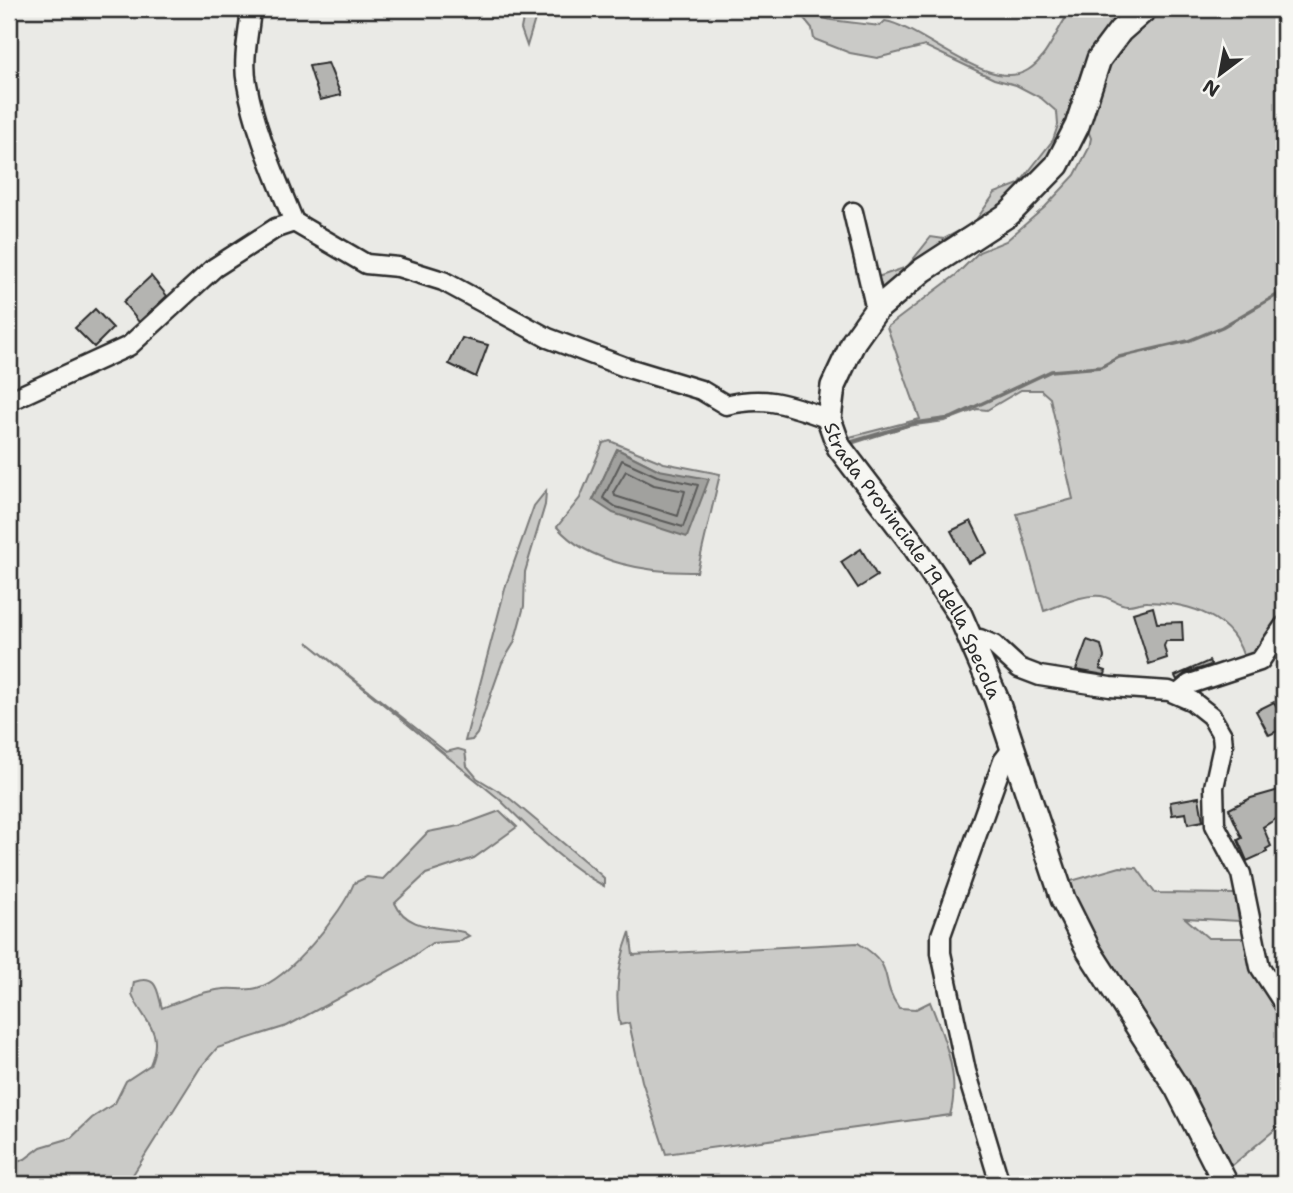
<svg xmlns="http://www.w3.org/2000/svg" width="1293" height="1193" font-family="'Shantell Sans',sans-serif">
<rect width="100%" height="100%" fill="#eaeae6"/>
<filter id="ink" filterUnits="userSpaceOnUse"><feTurbulence type="fractalNoise" baseFrequency=".0143" numOctaves="2"/><feDisplacementMap in="SourceGraphic" scale="14" xChannelSelector="R" yChannelSelector="G"/><feConvolveMatrix kernelMatrix="1 2 1 2 8 2 1 2 1" color-interpolation-filters="sRGB"/></filter>
<g filter="url(#ink)">
<g fill="#cacac7" stroke="#7a7a79" stroke-width="2" fill-rule="evenodd">
<polygon points="525,9 538,9 527,46 521,29"/>
<path d="M1072 9H1130L1101 38 1083 66 1058 143 1021 191 876 297 872 279 907 267 931 237 944 239 974 223 995 193 1019 184 1053 140 1058 125 1057 112 1041 98 1016 85 994 79 925 46 877 58 850 53 814 39 812 28 798 11 831 20 880 26 885 21C922 27 990 94 1028 70 1049 57 1057 27 1072 9Z"/>
<path d="M1154 9H1284V617L1264 645 1245 662C1235 616 1189 603 1148 602 1141 601 1133 606 1127 605 1118 605 1110 597 1101 596 1081 594 1062 605 1044 611L1017 514 1073 499 1050 398 1041 390H1021L987 410 977 409 945 421 907 426 845 446 842 439 920 419 887 327 956 275 979 252 1006 241 1045 207 1075 175 1089 148 1091 138 1084 121 1101 68Z"/>
<path d="M610 441 664 463 720 474 697 572C651 573 589 564 557 527L580 498 603 443ZM617 449 659 470 593 500Z"/>
<polygon points="546,491 545,505 525,572 524,606 514,643 502,663 477,734 472,740 465,741 506,585 534,506"/>
<path d="M307 642 446 752 458 749 465 751 467 766 477 778 508 797 593 868 604 878V886C563 864 531 830 498 798Z"/>
<path d="M500 811 517 827 474 858 426 874 395 903C407 930 438 926 463 932L469 936 459 941 432 943 402 964 287 1026 217 1048 200 1068 127 1184H9V1165L25 1159 41 1147 71 1138 92 1118 115 1103 126 1081 150 1065C165 1028 143 1023 132 994L134 982C158 974 157 991 162 1008 183 1000 202 991 224 989 235 988 247 991 257 988 288 980 343 912 354 883L367 877 383 879 428 832 459 826Z"/>
<polygon points="1120,867 1137,868 1155,893 1235,894 1239,921 1185,918 1208,938 1243,938 1272,1002 1284,1013 1284,1122 1223,1173 1064,883"/>
<path d="M630 932 633 955 858 943C899 969 877 977 899 1008L916 1009 930 1002C944 1038 961 1077 950 1115L666 1154 642 1081 629 1023 620 1025C614 993 618 963 630 932Z"/>
</g>
<polygon fill="#a1a19e" stroke="#727270" stroke-width="2" points="617,449 659,470 709,479 687,537 613,513 593,500"/>
<g fill="none" stroke-linecap="round" stroke-linejoin="round">
<g stroke="#5a5a59" stroke-width="2">
<polygon points="622,460 657,476 698,485 683,527 616,507 603,498"/>
<polygon points="626,471 654,485 685,491 678,516 615,496 614,491"/>
</g>
<polyline stroke="#727270" stroke-width="3.5" points="848,443 915,423 951,418 1051,371 1101,367 1119,357 1188,341 1222,327 1284,291"/>
</g>
<g fill="#b4b4b1" stroke="#2b2b2b" stroke-width="2">
<polygon points="328,63 341,95 320,100 309,66"/>
<polygon points="151,276 167,296 139,322 123,302"/>
<polygon points="95,309 113,328 94,347 75,328"/>
<polygon points="462,338 488,345 476,377 449,364"/>
<polygon points="971,521 987,553 968,563 951,531"/>
<polygon points="861,549 877,576 858,588 841,562"/>
<polygon points="1153,607 1157,623 1182,622 1183,641 1166,641 1164,646 1167,658 1149,664 1133,613"/>
<polygon points="1087,640 1101,645 1104,657 1100,669 1106,671 1105,675 1076,670"/>
<polygon points="1209,661 1211,665 1186,673 1177,680 1175,676"/>
<polygon points="1274,702 1280,712 1284,710 1284,728 1269,735 1256,711"/>
<polygon points="1279,790 1284,814 1263,827 1271,846 1266,849 1267,852 1247,861 1238,840 1242,838 1229,809 1251,798"/>
<polygon points="1199,797 1203,821 1188,824 1186,813 1172,815 1170,802"/>
</g>
<g fill="none" stroke-linecap="round" stroke-linejoin="round">
<g stroke="#2b2b2b" stroke-width="23">
<g id="minor">
<path d="M251 9C249 33 242 59 247 84 255 131 276 177 294 222"/>
<polyline points="853,212 876,310"/>
<path d="M9 401 129 346 214 268 276 228 294 222 366 264 398 267 443 281 548 338 625 367 701 390 726 405C768 395 789 405 829 419"/>
<polyline points="971,641 980,639 994,645 1019,668 1040,676 1110,687 1169,691 1192,701 1211,716 1222,735 1223,746 1214,787 1215,825 1241,874 1260,967 1284,1004"/>
<polyline points="1178,694 1190,684 1260,661 1284,626"/>
<polyline points="1000,1184 966,1071 941,953 941,935 1003,761 1013,748"/>
</g>
</g>
<g stroke="#2b2b2b" stroke-width="28">
<g id="major">
<path id="s1" d="M1145 9 1120 31 1099 59 1077 126 1057 165 1009 214 923 270 876 310 854 341 833 386 829 419 839 447 913 544 960 615 996 698 1063 899 1089 951 1177 1088 1226 1184"/>
</g>
</g>
<use href="#minor" stroke="#f6f6f2" stroke-width="18"/>
<use href="#major" stroke="#f6f6f2" stroke-width="23"/>
</g>
</g>
<g text-anchor="middle" dominant-baseline="central" stroke-width="5" stroke-linejoin="round" paint-order="stroke">
<g font-size="19" fill="#2b2b2b" stroke="#f6f6f2">
<text stroke="none"><textPath href="#s1" startOffset="702">Strada Provinciale 19 della Specola</textPath></text>
</g>
</g>
<rect width="1293" height="1193" fill="none" stroke="#f6f6f2" stroke-width="35"/>
<rect x="18" y="18" width="1258" height="1158" fill="none" stroke="#2b2b2b" stroke-width="2.5" filter="url(#ink)"/>
<g transform="translate(1220 74) rotate(212)" stroke="#f6f6f2" stroke-width="5" paint-order="stroke">
<path d="M0-5L12 26L0 18L-12 26Z" fill="#2b2b2b"/>
<text y="-10" font-size="19" font-weight="bold" text-anchor="middle" fill="#2b2b2b">N</text>
</g>
</svg>
